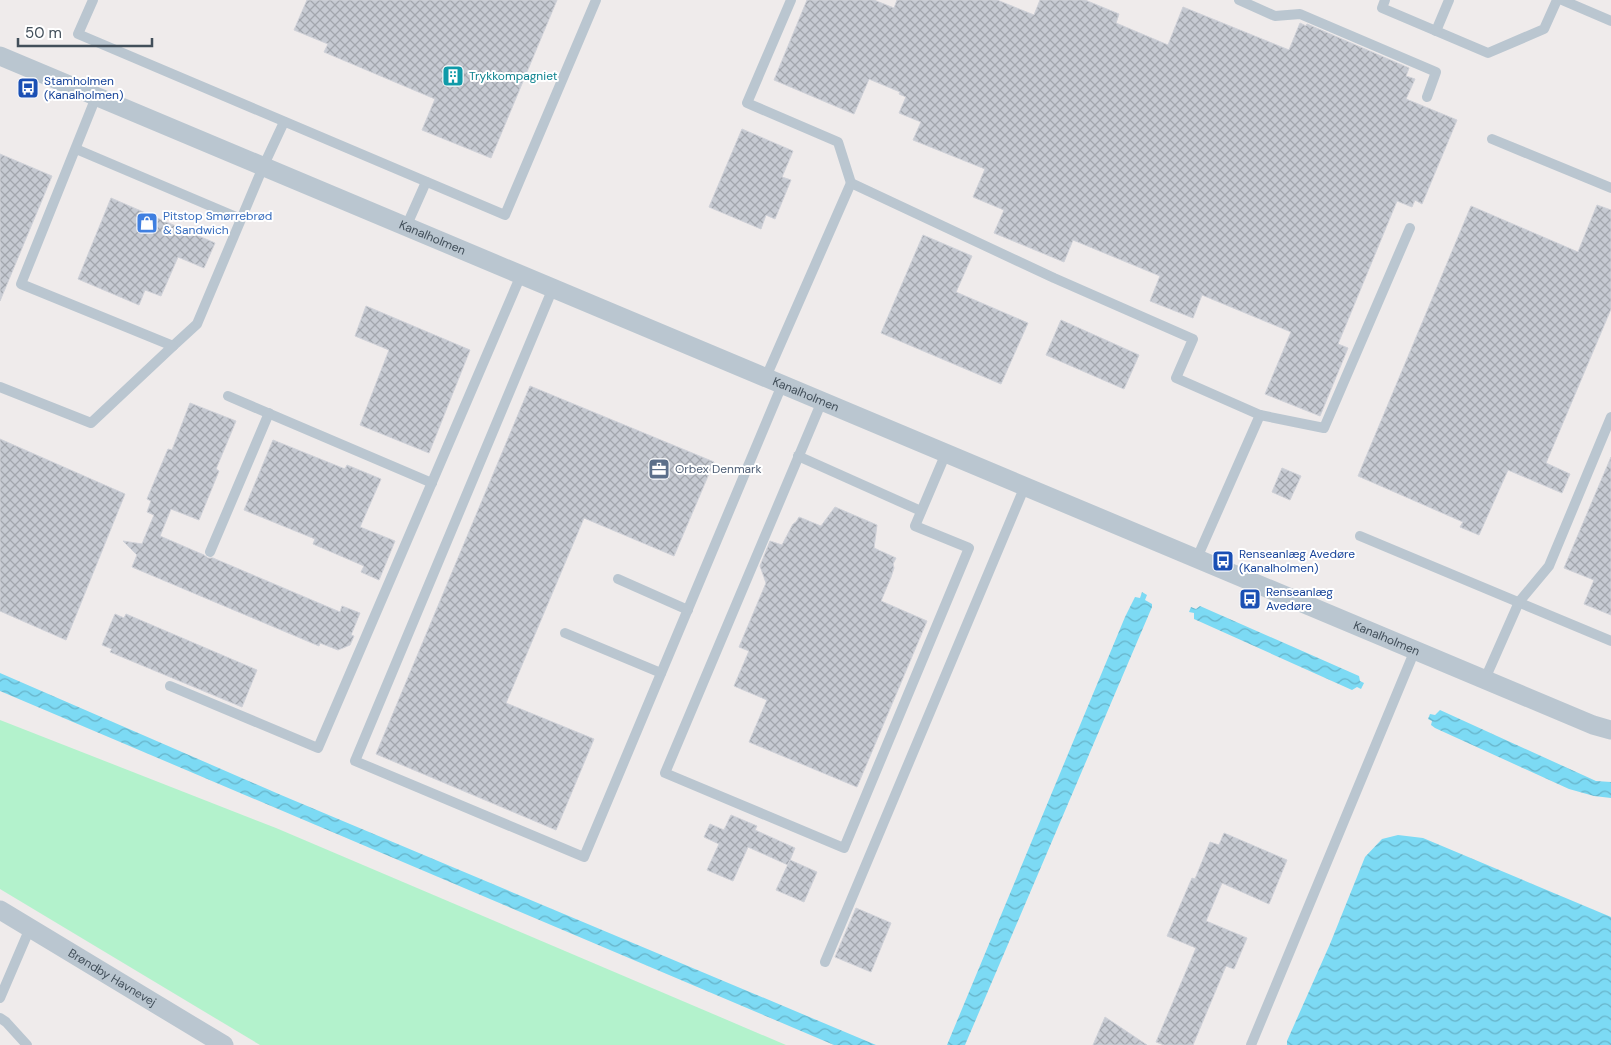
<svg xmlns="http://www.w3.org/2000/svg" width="1611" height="1045" font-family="'DM Sans',sans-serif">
<defs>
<pattern id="water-waves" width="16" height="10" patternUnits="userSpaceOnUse" patternTransform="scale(1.25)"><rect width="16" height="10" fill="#7cdaf4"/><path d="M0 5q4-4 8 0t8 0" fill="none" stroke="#67b3c9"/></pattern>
<pattern id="building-cross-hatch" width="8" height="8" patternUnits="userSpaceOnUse" patternTransform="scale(1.25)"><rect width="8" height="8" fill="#c6cad2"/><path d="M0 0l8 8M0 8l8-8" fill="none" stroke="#a2a6ad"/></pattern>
</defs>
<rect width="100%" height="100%" fill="#efebeb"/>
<polygon fill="#b3f2cc" points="0,720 276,828 786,1045 260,1045 0,889"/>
<g fill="url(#water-waves)">
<polygon points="1142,592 1147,595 1145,600 1152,604 1152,607 965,1045 947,1045 1125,617 1135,597 1140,598"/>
<polygon points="1200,606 1359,676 1360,681 1364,683 1361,689 1357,687 1352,690 1194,619 1194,613 1189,612 1191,607 1196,609"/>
<polygon points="0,673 281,795 876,1045 834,1045 0,691"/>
<polygon points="1440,710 1596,781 1611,782 1611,798 1594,796 1569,789 1435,728 1431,725 1432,721 1428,719 1430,714 1435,715"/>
<polygon points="1398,835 1423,838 1611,917 1611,1045 1287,1045 1287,1041 1330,944 1365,857 1382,839"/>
</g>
<g fill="url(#building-cross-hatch)" stroke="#cfd1d8">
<polygon points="307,0 557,0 491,158 422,130 435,99 324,52 328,44 294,30"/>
<polygon points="807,0 874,0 894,8 897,0 997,0 1034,15 1040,0 1085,0 1119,14 1116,23 1168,45 1183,7 1289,50 1300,23 1306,26 1307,24 1409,68 1406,76 1415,79 1406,99 1457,120 1422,204 1415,200 1412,207 1397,201 1338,344 1348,348 1320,416 1265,394 1291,332 1202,295 1193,318 1150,301 1160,276 1073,240 1064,262 994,233 1004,210 973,197 985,169 913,140 921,122 899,113 906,97 899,94 900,92 869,79 854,114 774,80"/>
<polygon points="742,129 793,151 782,177 791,180 775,219 766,215 761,229 709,207"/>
<polygon points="0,154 52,176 0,301"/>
<polygon points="111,198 215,243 204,268 178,257 161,296 145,290 139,305 78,279"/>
<polygon points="1597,205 1611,210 1611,309 1546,463 1570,474 1562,493 1508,470 1479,535 1460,527 1463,522 1358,476 1471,206 1578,252"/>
<polygon points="923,235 972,256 956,292 1028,323 1001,384 881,333"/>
<polygon points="366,306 470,350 429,453 360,425 389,350 355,336"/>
<polygon points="1061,320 1139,355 1124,389 1046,355"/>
<polygon points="530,386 714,462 674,556 584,518 506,703 594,739 556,830 376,754"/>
<polygon points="190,403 236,421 216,469 219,471 199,520 171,509 160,536 204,555 208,558 213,558 340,612 342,606 360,613 351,635 354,636 350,645 338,650 320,643 319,646 132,567 137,555 123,541 142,544 154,515 147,512 151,501 147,499 168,449 172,450"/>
<polygon points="0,439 125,494 66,640 0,611"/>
<polygon points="273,440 345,469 347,465 381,479 360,527 395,541 379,580 361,572 364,566 313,544 315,539 244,510"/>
<polygon points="1611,457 1611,615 1584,604 1594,580 1564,568"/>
<polygon points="1282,468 1301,476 1290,500 1272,492"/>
<polygon points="835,507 877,525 874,548 896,558 893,564 894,568 891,577 881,601 927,621 857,787 749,742 767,700 734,686 749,651 739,647 766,583 760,566 770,541 782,545 793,524 796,522 799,517 821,526"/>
<polygon points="115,614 124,618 126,614 257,670 242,707 110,652 112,649 102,645"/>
<polygon points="731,815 757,826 755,830 795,848 788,865 748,847 733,881 707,870 719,844 704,837 710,824 724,830"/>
<polygon points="1224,833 1287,860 1269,904 1222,883 1206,921 1247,938 1234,969 1226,966 1193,1045 1164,1045 1156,1042 1196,948 1167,936 1192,878 1195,879 1210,842 1219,845"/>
<polygon points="790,860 817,872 804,902 776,890"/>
<polygon points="856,908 891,923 871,972 835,957"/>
<polygon points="1105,1017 1147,1045 1093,1045"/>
</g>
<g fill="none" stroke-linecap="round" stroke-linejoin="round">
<g stroke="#bac6d0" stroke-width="10">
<polyline points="93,0 78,34 505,215 596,0"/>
<polyline points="791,0 747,103 838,142 851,183"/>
<polyline points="1239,0 1275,16 1300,14 1436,72 1427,97"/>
<polyline points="1385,0 1382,8 1488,53 1544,29 1557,0"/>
<polyline points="1562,0 1611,21"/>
<polyline points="1436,31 1449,0"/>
<polyline points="1492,139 1611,188"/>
<polyline points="76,149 241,219"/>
<polyline points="406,227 426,182"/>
<polyline points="553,288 355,761 584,857 782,385"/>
<polyline points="173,346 197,324 263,167 284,122"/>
<polyline points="766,377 851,183 1054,278 1193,339 1176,378 1260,415 1197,558"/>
<polyline points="0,387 91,423 173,346 21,284 96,97"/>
<polyline points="228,396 432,483"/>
<polyline points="822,401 665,773 844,848 969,548 915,526 946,453"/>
<polyline points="1260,415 1324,428 1410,228"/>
<polyline points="798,456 921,511"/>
<polyline points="1360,536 1611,641"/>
<polyline points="210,552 269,413"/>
<polyline points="618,579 688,610"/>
<polyline points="565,633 661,673"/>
<polyline points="1485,679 1519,602 1549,566 1611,417"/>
<polyline points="170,686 318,748 521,275"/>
<polyline points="825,962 1025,486"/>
<polyline points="0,998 30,928"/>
<polyline points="0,1018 6,1022 27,1045"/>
<polyline points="1251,1045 1415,650"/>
</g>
<g stroke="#bac6d0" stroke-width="19">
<path id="s1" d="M0 56 1593 725 1611 730"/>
<path id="s2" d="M0 910 224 1045"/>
</g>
</g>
<defs>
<g id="building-square" transform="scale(1.125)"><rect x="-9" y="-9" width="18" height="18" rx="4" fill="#0f9aa8" stroke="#fff"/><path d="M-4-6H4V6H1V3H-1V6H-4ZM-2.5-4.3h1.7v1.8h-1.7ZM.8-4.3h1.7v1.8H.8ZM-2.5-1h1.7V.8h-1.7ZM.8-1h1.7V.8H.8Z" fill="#fff"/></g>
<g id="bus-square" transform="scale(1.125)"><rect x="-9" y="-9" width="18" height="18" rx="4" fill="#1a4fb4" stroke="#fff"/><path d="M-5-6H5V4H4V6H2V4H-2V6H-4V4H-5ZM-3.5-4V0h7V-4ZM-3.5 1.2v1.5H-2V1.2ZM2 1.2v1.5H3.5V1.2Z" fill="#fff"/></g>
<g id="shop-square" transform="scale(1.125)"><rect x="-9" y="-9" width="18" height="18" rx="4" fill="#3f7fe0" stroke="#fff"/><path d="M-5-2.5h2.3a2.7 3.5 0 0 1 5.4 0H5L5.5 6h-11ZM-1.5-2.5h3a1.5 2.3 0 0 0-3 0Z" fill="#fff"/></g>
<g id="office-square" transform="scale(1.125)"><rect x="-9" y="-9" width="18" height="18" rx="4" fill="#5c6f8a" stroke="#fff"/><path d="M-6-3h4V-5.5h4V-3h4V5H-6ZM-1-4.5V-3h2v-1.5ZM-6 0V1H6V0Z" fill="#fff"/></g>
</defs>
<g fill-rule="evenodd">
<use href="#building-square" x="453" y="76"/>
<use href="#bus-square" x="28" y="88"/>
<use href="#shop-square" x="147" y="223"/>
<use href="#office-square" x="659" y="469"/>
<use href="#bus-square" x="1223" y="561"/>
<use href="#bus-square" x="1250" y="599"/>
</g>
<g text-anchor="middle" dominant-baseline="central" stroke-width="4" stroke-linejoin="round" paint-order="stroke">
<g font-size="12" fill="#0d838f" stroke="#fff" text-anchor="start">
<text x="469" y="76">Trykkompagniet</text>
</g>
<g font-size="12" fill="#164399" stroke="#fff" text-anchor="start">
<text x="44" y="81">Stamholmen<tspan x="44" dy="14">(Kanalholmen)</tspan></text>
<text x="1239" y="554">Renseanlæg Avedøre<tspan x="1239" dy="14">(Kanalholmen)</tspan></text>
<text x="1266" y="592">Renseanlæg<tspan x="1266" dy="14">Avedøre</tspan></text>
</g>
<g font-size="12" fill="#366cbe" stroke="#fff" text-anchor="start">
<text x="163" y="216">Pitstop Smørrebrød<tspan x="163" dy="14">&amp; Sandwich</tspan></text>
</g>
<g font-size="12" fill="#424f5a" stroke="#fff">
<text stroke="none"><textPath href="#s1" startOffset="469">Kanalholmen</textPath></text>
<text stroke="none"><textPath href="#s1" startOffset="874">Kanalholmen</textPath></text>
<text stroke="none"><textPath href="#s1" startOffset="1504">Kanalholmen</textPath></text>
<text stroke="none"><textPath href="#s2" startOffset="131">Brøndby Havnevej</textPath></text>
</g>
<g font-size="12" fill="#4e5e75" stroke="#fff" text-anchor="start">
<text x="675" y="469">Orbex Denmark</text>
</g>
</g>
<path d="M18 38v8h134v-8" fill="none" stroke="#424f5a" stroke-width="2.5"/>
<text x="25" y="38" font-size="15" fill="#424f5a" stroke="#ffffff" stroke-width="4" paint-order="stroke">50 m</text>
</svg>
